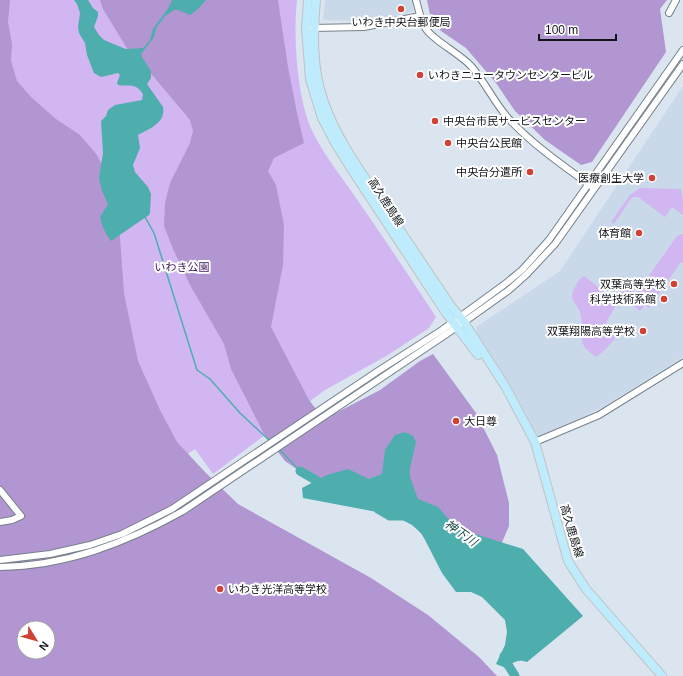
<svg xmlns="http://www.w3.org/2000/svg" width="683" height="676" font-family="Helvetica,'Noto Sans JP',sans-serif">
<rect width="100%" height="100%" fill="#dae5f0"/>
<g fill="#c9d9ea">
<polygon points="325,0 412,0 414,11 392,17 354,21 323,20"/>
<polygon points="683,86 683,357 603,407 583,417 537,437 508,383 480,343 476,327 560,271"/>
</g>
<g fill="#d2b6f2">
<path d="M0 0H297C293 36 297 93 310 126 320 150 341 176 356 198 383 237 410 277 436 317L429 328 388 355 325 390 213 474 195 449 142 485 92 536Z"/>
<polygon points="640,188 681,189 683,200 683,215 672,207 665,217 638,197 633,197 630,200 614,224 611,222 630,195"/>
<polygon points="683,234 683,263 681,262 649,308 645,305 640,311 621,296 622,285 636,294 677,236"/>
<path d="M584 276 616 301V305L606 323 616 331 618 335 605 350 596 357C574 342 585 338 581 316 578 301 566 302 576 285 578 281 580 278 584 276Z"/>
</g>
<g fill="#b296d2" fill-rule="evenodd">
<path d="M0 0H10L8 22 12 44 11 61 17 81 31 97 56 119 80 135 97 155 112 184 118 209 124 293 138 361 160 410 177 442 205 472 238 504 371 578 428 615 479 657 497 676H0ZM24 628H48V652H24Z"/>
<polygon points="100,0 278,0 288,67 297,113 304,143 274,158 268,171 276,185 284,225 283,265 271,327 309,400 322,417 330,416 380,390 420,361 433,354 476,413 497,455 509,503 509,526 500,547 431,548 406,512 326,479 304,474 285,461 264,434 231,369 224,344 190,285 173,249 164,226 165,203 170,183 190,143 193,131 190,120 148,70 128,50 103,9"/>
<polygon points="427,0 667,0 660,9 666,52 592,162 581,165 545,140 515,111 496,83 466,48 441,31 431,19"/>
</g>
<g fill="#4daead">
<path d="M74 0H88L93 8 98 12V16L94 27 99 35 104 40 123 48 126 49 143 48 150 40 153 29 169 7 172 0H206L198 9 190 15 178 10H174L165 16 156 28 154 37 141 54 142 57 151 71V78L147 84 163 107C166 123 149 129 138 135L140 148 133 165 135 172 148 187 151 194 150 213 149 215 111 241C105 233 102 226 100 217L108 204 102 191 99 178 103 153 101 121 106 116 108 110 115 105 142 100 143 94C135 82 129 87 118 85L117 83 120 75 118 73 101 77 94 73 87 55 85 43 79 33 78 27 80 13 77 4Z"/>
<path d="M405 432 413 436 416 442 410 468V477L418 499 438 507 458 530 466 531 523 549 583 616 527 662C517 659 514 662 506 668L496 664 505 645 507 632 505 620 482 597 471 592H456L442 573 422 534 412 525 393 515 303 498 302 488 327 475 348 469 369 479 382 474 385 450 395 435Z"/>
</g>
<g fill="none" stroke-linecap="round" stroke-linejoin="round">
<g stroke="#4daead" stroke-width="1.5">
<polyline points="145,217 154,233 197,370 210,379 240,413 270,441"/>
<polyline points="279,449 300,471"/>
</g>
<g stroke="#4daead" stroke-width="9">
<polyline points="300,471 326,486"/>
<polyline points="378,509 390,516 406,516"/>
<polyline points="504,656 505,660 515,676"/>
</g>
<g stroke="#76808a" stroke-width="8">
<g id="minor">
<path d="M416 0C419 10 420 20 426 29 434 41 459 53 471 66 485 82 494 102 508 118 532 144 562 165 591 186"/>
<polyline points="669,13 676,0"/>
<polyline points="311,28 364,27 420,16"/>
<polyline points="535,442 599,415 683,363"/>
<polyline points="0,490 21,516 12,520 0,522"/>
<polyline points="0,560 50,554 90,545 122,534 172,509 378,371 442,330 505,284 522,270 549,240 683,50"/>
<path d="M0 567C66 566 126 543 183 511L457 327 509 290 527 274 555 244 683 64"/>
</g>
</g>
<g stroke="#c1c2c3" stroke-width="10">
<g id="major">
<polyline points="308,0 306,28 310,79 322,118 335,143 354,173 444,310 478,355"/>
<path d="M316 0C313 34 312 69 324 102 336 137 359 169 380 200 403 235 427 270 451 306L464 322 505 386 535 442 568 561 586 589 662 676"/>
</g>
</g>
<use href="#minor" stroke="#fff" stroke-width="6"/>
<use href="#major" stroke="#beecfc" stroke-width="8"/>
</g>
<g fill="#cf4235" stroke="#fff" stroke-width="1.5">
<circle cx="401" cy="9" r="4"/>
<circle cx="420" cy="75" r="4"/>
<circle cx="435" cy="121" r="4"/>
<circle cx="448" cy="143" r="4"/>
<circle cx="530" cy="172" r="4"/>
<circle cx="652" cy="178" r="4"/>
<circle cx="639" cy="233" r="4"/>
<circle cx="674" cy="284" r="4"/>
<circle cx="664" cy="299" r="4"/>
<circle cx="643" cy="331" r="4"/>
<circle cx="456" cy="421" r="4"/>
<circle cx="220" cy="589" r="4"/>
</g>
<g text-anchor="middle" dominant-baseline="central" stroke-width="4" stroke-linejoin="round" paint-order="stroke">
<g font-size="11" fill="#111418" stroke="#fff" text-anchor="end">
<text x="401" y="22" text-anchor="middle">いわき中央台郵便局</text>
<text x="428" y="75" text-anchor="start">いわきニュータウンセンタービル</text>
<text x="443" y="121" text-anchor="start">中央台市民サービスセンター</text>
<text x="456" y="143" text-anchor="start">中央台公民館</text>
<text x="522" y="172">中央台分遣所</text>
<text x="644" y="178">医療創生大学</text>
<text x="631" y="233">体育館</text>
<text x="666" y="284">双葉高等学校</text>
<text x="656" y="299">科学技術系館</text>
<text x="635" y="331">双葉翔陽高等学校</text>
<text x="464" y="421" text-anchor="start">大日尊</text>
<text x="228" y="589" text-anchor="start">いわき光洋高等学校</text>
</g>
<g font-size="11" fill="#111418" stroke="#fff">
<text transform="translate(386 202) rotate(57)">高久鹿島線</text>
<text transform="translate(572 531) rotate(73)">高久鹿島線</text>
</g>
<g font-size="11" fill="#3d155c" stroke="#fff">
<text x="182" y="267">いわき公園</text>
</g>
<g font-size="12" font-style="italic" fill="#1f4a4a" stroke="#fff">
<text transform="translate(461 533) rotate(35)">神下川</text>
</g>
</g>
<g transform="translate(36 640) rotate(127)"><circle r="19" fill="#ffffff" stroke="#a0a1a3"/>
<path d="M0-3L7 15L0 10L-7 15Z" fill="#cf4235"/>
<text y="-6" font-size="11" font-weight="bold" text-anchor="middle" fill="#111418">N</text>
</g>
<path d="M539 34v6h77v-6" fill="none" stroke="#111418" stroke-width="2"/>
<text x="545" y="34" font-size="12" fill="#111418" stroke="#ffffff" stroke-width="3" paint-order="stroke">100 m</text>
</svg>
